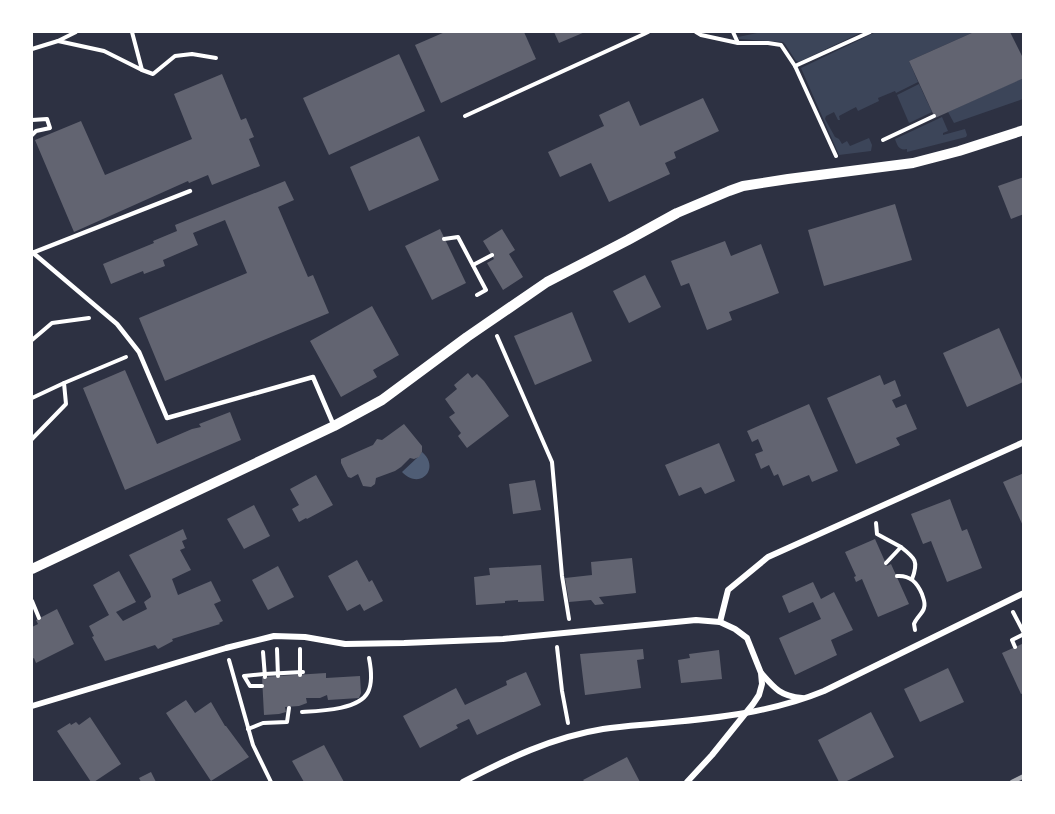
<svg xmlns="http://www.w3.org/2000/svg" width="1055" height="814" font-family="Mulish,sans-serif">
<rect width="100%" height="100%" fill="#2d3142"/>
<g fill="#3c4559">
<polygon points="762,32 862,32 799,62 796,61 785,44 783,42 739,39 738,37"/>
<polygon points="876,32 974,32 909,61 918,82 896,93 895,91 878,98 879,101 858,111 856,107 839,116 840,120 838,120 834,112 826,116 825,119 835,137 839,139 842,144 847,141 850,146 869,138 872,145 871,151 839,155 801,68"/>
<polygon points="1023,78 1023,99 954,123 948,112"/>
<polygon points="919,84 932,112 909,123 897,95"/>
<path d="M942 117 948 131 943 133V135L965 129 967 135 966 137 907 152V149C899 151 897 145 895 139Z"/>
</g>
<path fill="#4f5d75" d="M422 452C441 468 420 491 402 472L419 456Z"/>
<g fill="#626471">
<polygon points="445,32 524,32 536,59 441,103 415,45"/>
<polygon points="554,32 585,32 559,43"/>
<polygon points="974,32 1010,32 1024,60 1024,78 935,118 909,61"/>
<polygon points="399,54 425,111 329,155 303,98"/>
<polygon points="222,74 241,120 246,118 254,137 249,139 260,166 212,185 208,175 189,183 188,181 74,232 35,140 81,121 105,175 192,139 174,94"/>
<polygon points="703,98 719,131 674,152 676,158 665,163 670,174 609,202 591,163 560,177 548,152 604,126 599,115 629,101 640,126"/>
<polygon points="419,136 439,180 369,211 350,167"/>
<polygon points="1024,177 1024,214 1011,219 998,186"/>
<polygon points="285,181 294,200 278,207 308,277 313,275 329,313 165,381 139,318 247,273 225,220 193,233 198,245 163,260 165,266 144,274 143,271 111,284 103,264 154,243 153,241 177,231 175,225"/>
<polygon points="895,204 912,260 824,286 808,230"/>
<polygon points="440,229 466,283 432,300 405,246"/>
<polygon points="502,229 515,250 509,254 523,277 503,290 487,263 494,259 483,241"/>
<polygon points="725,241 731,256 761,244 779,293 729,312 732,320 707,330 689,283 681,286 671,261"/>
<polygon points="645,275 661,307 629,323 613,291"/>
<polygon points="372,306 399,355 373,370 377,377 341,397 310,341"/>
<polygon points="572,312 592,361 535,385 514,336"/>
<polygon points="999,328 1023,382 967,407 943,353"/>
<polygon points="125,370 157,444 192,429 201,427 199,424 230,412 241,440 125,490 83,388"/>
<polygon points="468,373 472,378 477,374 484,381 509,416 467,448 458,436 461,433 449,417 455,413 445,399 457,389 454,385"/>
<polygon points="880,375 884,385 895,380 901,396 892,400 896,408 906,404 917,429 896,438 900,445 856,464 827,398"/>
<polygon points="809,404 838,471 812,482 809,475 783,486 778,474 774,476 769,465 761,469 755,454 763,451 758,439 752,442 747,431"/>
<polygon points="404,424 422,446 422,452 419,457 414,459 410,458 401,467 395,471 376,478 375,484 371,487 363,486 358,474 351,478 348,477 341,463 341,459 373,445 377,439 382,440"/>
<polygon points="719,443 735,481 705,494 701,487 679,496 665,465"/>
<polygon points="1024,473 1024,528 1003,482"/>
<polygon points="316,475 333,505 307,519 306,518 299,522 292,509 299,505 290,489"/>
<polygon points="535,480 541,510 513,514 509,484"/>
<polygon points="950,499 962,531 967,529 982,568 947,582 931,541 923,544 911,514"/>
<polygon points="254,505 270,536 244,549 227,519"/>
<polygon points="183,529 187,539 182,541 185,548 180,550 191,570 172,579 178,595 211,581 221,601 214,604 223,621 219,623 220,624 172,639 173,641 158,649 155,645 105,661 92,637 94,636 89,626 109,615 93,585 119,571 136,602 116,612 123,621 147,609 144,602 151,597 150,593 129,555"/>
<polygon points="875,539 887,566 891,564 909,604 878,617 862,579 856,582 854,577 856,576 845,552"/>
<polygon points="632,558 636,593 599,597 604,604 595,605 591,600 569,602 565,578 592,575 591,562"/>
<polygon points="357,560 369,582 372,580 383,601 364,611 360,604 347,611 328,576"/>
<polygon points="541,565 544,601 518,602 518,600 505,601 505,603 476,605 474,577 490,575 489,568"/>
<polygon points="278,566 294,597 268,610 252,580"/>
<polygon points="813,582 821,599 834,592 853,630 831,640 837,655 795,675 779,638 821,619 813,602 789,613 782,596"/>
<polygon points="57,609 74,644 36,663 34,658 32,659 32,627 38,624 36,620"/>
<polygon points="1024,643 1024,693 1021,694 1002,653"/>
<polygon points="643,649 644,659 637,660 641,688 585,695 580,654"/>
<polygon points="719,650 722,679 681,683 678,660 690,658 689,654"/>
<polygon points="948,668 964,702 920,722 904,689"/>
<polygon points="526,672 541,705 477,735 469,719 456,725 458,728 420,748 403,716 456,688 465,705 507,685 506,681"/>
<polygon points="326,673 326,678 360,676 361,693 359,698 328,700 327,695 320,698 306,698 307,703 299,706 285,707 286,712 279,714 264,715 262,677"/>
<polygon points="186,700 195,713 211,702 225,726 226,726 249,757 211,781 166,713"/>
<polygon points="871,712 894,757 845,782 839,782 818,740"/>
<polygon points="90,717 121,764 94,782 91,782 57,731 70,723 71,725 76,722 79,725"/>
<polygon points="324,745 344,782 304,782 292,761"/>
<polygon points="627,757 640,782 585,782 583,780"/>
<polygon points="151,772 156,782 141,782 139,778"/>
</g>
<g fill="none" stroke-linecap="round" stroke-linejoin="round">
<g stroke="#fff" stroke-width="4">
<polyline points="132,32 142,70"/>
<polyline points="696,32 701,35 738,43 768,43 781,45 795,66 836,156"/>
<polyline points="733,32 738,43"/>
<polyline points="58,41 104,51 142,70 153,74 175,56 192,54 216,58"/>
<polyline points="32,49 58,41 76,32"/>
<polyline points="795,66 870,32"/>
<polyline points="465,116 644,34 648,32"/>
<polyline points="32,120 47,119 50,128 36,131 32,135"/>
<polyline points="883,140 934,116"/>
<polyline points="444,239 458,237 486,290 477,295"/>
<polyline points="473,265 492,255"/>
<polyline points="497,336 552,462 562,576 569,619"/>
<polyline points="32,340 52,323 89,318"/>
<polyline points="32,398 64,383"/>
<polyline points="32,439 66,404 64,383 126,357"/>
<polyline points="876,523 877,534 901,547 886,563"/>
<path d="M901 547C915 558 919 561 912 579"/>
<path d="M897 576C910 575 917 582 922 594 923 598 926 603 924 608 923 613 916 618 914 624L915 630"/>
<polyline points="32,601 39,618"/>
<polyline points="1013,612 1024,633"/>
<polyline points="557,647 562,691 568,723"/>
<polyline points="1015,647 1012,640 1024,634"/>
<polyline points="277,649 278,676"/>
<polyline points="300,649 300,675"/>
<polyline points="263,652 265,677"/>
<polyline points="229,660 253,745 271,782"/>
<polyline points="262,686 250,686 244,676 264,674 303,672"/>
<path d="M302 712C320 711 359 710 368 692 373 682 371 668 369 658"/>
<polyline points="248,729 263,723 287,722 289,708"/>
</g>
<g stroke="#fff" stroke-width="4.5">
<polyline points="32,252 117,324 139,352 167,418 313,377 334,426"/>
<polyline points="32,253 190,191"/>
</g>
<g stroke="#fff" stroke-width="6">
<polyline points="720,622 728,590 768,557 1024,442"/>
<path d="M762 674C775 689 781 696 802 698"/>
<polyline points="32,706 226,648 274,636 305,637 345,644 404,643 503,639 696,620 720,622 735,629 747,638 761,673 762,684 759,695 753,704 712,755 687,782"/>
<path d="M463 782C507 759 553 737 603 729 623 726 643 725 663 723 718 718 773 712 824 691L1024 593"/>
</g>
<polyline stroke="#fff" stroke-width="10" points="32,569 334,426 382,400 467,337 547,282 628,240 677,213 729,191 743,186 788,179 913,163 959,151 1024,130"/>
<polyline stroke="#abadb3" stroke-width="4.5" points="1012,782 1024,776"/>
</g>
<rect width="1055" height="814" fill="none" stroke="#ffffff" stroke-width="66"/>
</svg>
